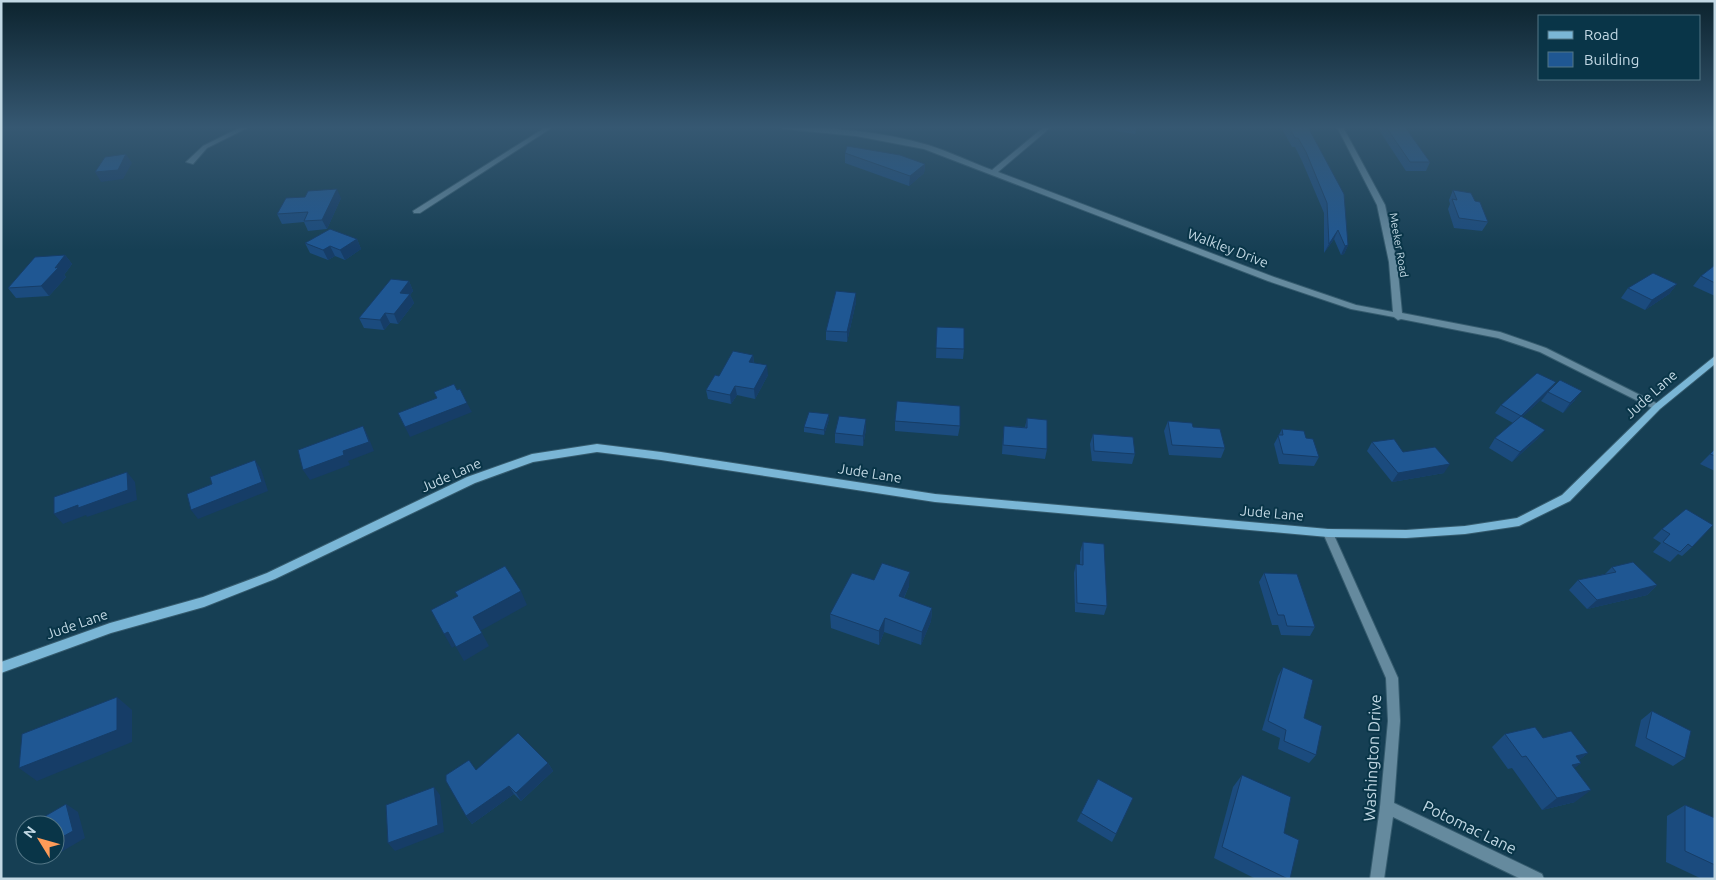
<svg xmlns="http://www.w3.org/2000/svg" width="1716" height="880" font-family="Ubuntu,sans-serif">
<rect width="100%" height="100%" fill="#163f54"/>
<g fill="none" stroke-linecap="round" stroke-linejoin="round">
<g stroke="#355b6e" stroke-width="2">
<g id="street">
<polygon points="241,127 249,127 207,148 193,164 186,162 203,146"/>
<polygon points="546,127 553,127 420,213 414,213 413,211"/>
<path d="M781 127C829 127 881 131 928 145 950 152 971 162 992 170L1044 127H1051L998 172 1274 277 1356 305 1393 312 1389 262 1377 205 1337 127H1343L1385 205 1397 262 1402 313 1500 332 1546 348 1660 405 1662 407 1657 410 1654 409 1540 352 1498 338 1401 319 1398 320 1394 317 1351 309 1268 281 924 149 856 136 784 129Z"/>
<polygon points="1328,529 1332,530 1333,533 1398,678 1400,721 1394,803 1542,874 1544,879 1521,879 1393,817 1384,879 1370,879 1380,807 1388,721 1386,678 1323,533 1324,530"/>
</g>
</g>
<g stroke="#355b6e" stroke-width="2">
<polygon id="secondary" points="1715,356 1715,364 1660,409 1570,501 1519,526 1465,534 1406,538 1328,537 935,502 661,460 597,452 533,462 475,483 275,579 204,607 111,633 1,673 1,662 110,623 203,597 267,573 467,477 532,454 597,444 661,452 935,494 1328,529 1406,530 1465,526 1517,518 1562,495 1654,405"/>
</g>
<use href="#street" fill="#658a9e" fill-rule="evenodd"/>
<use href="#secondary" fill="#7ab6d6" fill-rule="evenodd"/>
</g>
<g fill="#1b4b7e">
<polygon points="1116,127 1137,127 1135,134 1116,131"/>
<polygon points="1281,127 1308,127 1348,245 1344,254 1341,255 1334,239 1324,253 1324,213 1302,161 1295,147 1292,147"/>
<polygon points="1377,127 1405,127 1430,162 1426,171 1406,171"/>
<polygon points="845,153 925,164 924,173 909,186 845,163"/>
<polygon points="1453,190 1475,201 1488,222 1482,231 1454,228 1448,209 1450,204 1449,200"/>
<polygon points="341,198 327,229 308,231 304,222 282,224 277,214"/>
<polygon points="357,239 361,249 345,260 335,256 328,260 310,253 305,243"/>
<polygon points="65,255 72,264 64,275 66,277 49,296 16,298 8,288"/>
<polygon points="1715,265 1715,296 1693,286 1701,276"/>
<polygon points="409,281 413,291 410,295 414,303 398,324 390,323 384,330 364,328 359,318"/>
<polygon points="1677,284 1669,294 1645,310 1621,298 1628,288"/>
<polygon points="856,302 847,342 826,340 826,331"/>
<polygon points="937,327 964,349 963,359 936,358"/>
<polygon points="753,355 754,363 768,375 755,399 737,395 731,404 708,399 706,390 719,376"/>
<polygon points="1556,382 1553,386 1575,400 1563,413 1541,401 1546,395 1522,417 1545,430 1537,439 1512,462 1489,448 1495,438 1513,423 1495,413 1501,405"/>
<polygon points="829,414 829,419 824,435 804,432 804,427"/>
<polygon points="1027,418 1047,449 1045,459 1002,454 1003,435 1004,426 1025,427"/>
<polygon points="895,421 960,426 958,436 895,431"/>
<polygon points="1168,421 1193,427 1225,448 1221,458 1169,455 1164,431"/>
<polygon points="866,429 863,446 835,443 835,433"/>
<polygon points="1282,429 1306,438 1319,457 1314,466 1279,464 1274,444"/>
<polygon points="1093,434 1135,454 1132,464 1092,461 1090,444"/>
<polygon points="1372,442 1403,452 1444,473 1392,482 1367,451"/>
<polygon points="1715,449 1715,471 1700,464"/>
<polygon points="1662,529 1692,547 1682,556 1678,554 1670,562 1653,552 1661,543 1653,538"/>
<polygon points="1083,542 1107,606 1104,615 1075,612 1074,573 1076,564 1080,564 1080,552"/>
<polygon points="1612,567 1657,585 1647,595 1587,609 1569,590 1578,580 1605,574"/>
<polygon points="1264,573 1315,627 1310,636 1281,635 1278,625 1272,625 1259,582"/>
<polygon points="874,580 909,586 904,598 932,608 931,621 921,645 884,632 879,645 831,628 830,614"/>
<polygon points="1283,667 1304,718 1316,755 1309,763 1278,749 1280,738 1262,730 1278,676"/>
<polygon points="1652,711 1685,758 1673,766 1635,746 1641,720"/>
<polygon points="1505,734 1543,738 1588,753 1579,760 1581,763 1574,768 1575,802 1542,810 1512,768 1508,769 1492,747"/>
<polygon points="548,763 553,771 521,801 514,794 472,824 466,816 476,769"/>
<polygon points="1242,775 1284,833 1290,879 1256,879 1214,858 1233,787"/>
<polygon points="1685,805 1715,818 1715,879 1702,879 1666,862 1667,816"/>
<polygon points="1081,813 1116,834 1112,842 1077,821"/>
</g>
<g fill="#163d67">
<polygon points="126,154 132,163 123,179 101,182 95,172"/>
<polygon points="925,164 924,173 909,186 910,176"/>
<polygon points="337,189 341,198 327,229 322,220"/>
<polygon points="1338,230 1334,239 1324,253 1329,244"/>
<polygon points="357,239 361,249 345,260 340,250"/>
<polygon points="1348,245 1344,254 1341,255 1345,246"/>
<polygon points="330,246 335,256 328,260 323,250"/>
<polygon points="65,255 72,264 64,275 66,277 49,296 41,286"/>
<polygon points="409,281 413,291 410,295 414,303 398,324 394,314 400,293"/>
<polygon points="1677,284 1669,294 1645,310 1652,300"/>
<polygon points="856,293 856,302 847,342 847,332"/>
<polygon points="385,313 390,323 384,330 380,320"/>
<polygon points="753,355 754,365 749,362"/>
<polygon points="767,365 768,375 755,399 754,389"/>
<polygon points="1556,382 1550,391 1548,392 1546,395 1515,424 1521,416"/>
<polygon points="735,386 737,395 731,404 730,395"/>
<polygon points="1582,391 1575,400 1563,413 1570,403"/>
<polygon points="467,403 472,412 410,437 405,427"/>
<polygon points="829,414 829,419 824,435 824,430"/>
<polygon points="866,419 866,429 863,446 863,436"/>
<polygon points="363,426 368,436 374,451 348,461 350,465 310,480 303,470 343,451"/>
<polygon points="1545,430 1537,439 1512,462 1520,452"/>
<polygon points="255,460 261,469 268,491 198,519 191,510"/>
<polygon points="1450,464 1444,473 1392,482 1398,473"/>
<polygon points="127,472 135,482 137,500 87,517 86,515 63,524 54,514 78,505"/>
<polygon points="910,572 909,586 898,610 899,596"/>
<polygon points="1657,585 1647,595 1587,609 1597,600"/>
<polygon points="521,591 527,605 480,631 473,617"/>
<polygon points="932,608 931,621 921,645 922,632"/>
<polygon points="885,618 884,632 879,645 879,631"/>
<polygon points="448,632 456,645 452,648 444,634"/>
<polygon points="482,633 489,646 464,661 456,647"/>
<polygon points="117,697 132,710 132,742 37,781 19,768"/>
<polygon points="1588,753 1574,764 1581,763 1566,775 1576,756"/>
<polygon points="548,763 553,771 521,801 516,793"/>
<polygon points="509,786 514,794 472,824 466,816"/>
<polygon points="434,787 440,795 444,832 395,851 388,843"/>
<polygon points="1591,790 1575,802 1542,810 1557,798"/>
<polygon points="66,804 78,812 85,838 44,862 32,855 55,855 55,841"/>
</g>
<g fill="#1f5793" stroke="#163d67">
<polygon points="1289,127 1308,127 1344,194 1348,245 1345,246 1338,230 1329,244 1327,203 1306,152 1298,138 1295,138"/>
<polygon points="1386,127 1405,127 1430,162 1410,162"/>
<polygon points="847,146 900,155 925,164 910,176 845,153"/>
<polygon points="126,154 118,170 95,172 105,157"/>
<polygon points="337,189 322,220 304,221 308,212 277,214 286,198 305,197 308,191"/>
<polygon points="1453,190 1471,193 1475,201 1480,202 1488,222 1459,218 1452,199 1457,200"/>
<polygon points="330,229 357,239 340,250 330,246 323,250 305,243"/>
<polygon points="65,255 55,268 59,267 41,286 8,288 35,257"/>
<polygon points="1715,265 1715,283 1701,276"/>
<polygon points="1653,273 1677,284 1652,300 1628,288"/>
<polygon points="391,279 409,281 400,293 410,294 394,314 385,313 380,320 359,318"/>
<polygon points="836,291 856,293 847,332 826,331"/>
<polygon points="937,327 964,328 964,349 936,348"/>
<polygon points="733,351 753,355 749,362 767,365 754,389 735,386 730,395 706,390 715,375 719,376"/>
<polygon points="1537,373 1556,382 1521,416 1501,405"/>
<polygon points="1560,380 1582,391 1570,403 1548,392"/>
<polygon points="454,384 457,390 460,389 467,403 405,427 398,413 437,398 434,392"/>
<polygon points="897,401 960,406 960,426 895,421"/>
<polygon points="809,412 829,414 824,430 804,427"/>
<polygon points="839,416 866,419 863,436 835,433"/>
<polygon points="1521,416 1545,430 1520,452 1495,438"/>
<polygon points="1027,418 1047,420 1047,449 1003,445 1004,426 1027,428"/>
<polygon points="1168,421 1192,423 1193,427 1220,429 1225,448 1172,445"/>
<polygon points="363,426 369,442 343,451 344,455 303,470 298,450"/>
<polygon points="1282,429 1304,431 1306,438 1313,439 1319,457 1283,454 1278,435 1283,435"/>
<polygon points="1093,434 1133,437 1135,454 1094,451"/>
<polygon points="1394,439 1403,452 1435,447 1450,464 1398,473 1372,442"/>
<polygon points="1715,449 1715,456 1710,454"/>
<polygon points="255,460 262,482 191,510 187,494 212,484 210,477"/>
<polygon points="127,472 128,490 78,508 78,505 54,514 54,497"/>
<polygon points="1686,509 1713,525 1692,547 1688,544 1680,552 1663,542 1670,534 1662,529"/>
<polygon points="1083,542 1104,544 1107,606 1077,603 1076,564 1083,565"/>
<polygon points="1633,562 1657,585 1597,600 1578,580 1616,572 1612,567"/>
<polygon points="882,563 910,572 899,596 932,608 922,632 885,618 879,631 830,614 852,573 874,580"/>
<polygon points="505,566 521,591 473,617 482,633 456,647 448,632 444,634 431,610 458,596 455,592"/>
<polygon points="1264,573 1297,574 1315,627 1287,626 1284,615 1278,615"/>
<polygon points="1283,667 1313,680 1304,718 1322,726 1316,755 1284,741 1286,730 1268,721"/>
<polygon points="117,697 117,730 19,768 22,734"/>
<polygon points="1652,711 1691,731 1685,758 1646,738"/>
<polygon points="1535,727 1543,738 1571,731 1588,753 1576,756 1581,763 1572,765 1591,790 1557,798 1526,756 1522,757 1505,734"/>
<polygon points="518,733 548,763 516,793 509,786 466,816 446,781 446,775 469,760 476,770"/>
<polygon points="1242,775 1291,797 1284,833 1299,840 1290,879 1288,879 1222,847"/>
<polygon points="1098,779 1133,798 1116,834 1081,813"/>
<polygon points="434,787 438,825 388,843 386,805"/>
<polygon points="66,804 73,831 55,841 55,825 30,825"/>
<polygon points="1685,805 1715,818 1715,865 1685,851"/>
</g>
<linearGradient id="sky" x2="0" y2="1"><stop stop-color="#0c232e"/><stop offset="0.51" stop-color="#365872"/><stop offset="1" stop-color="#365872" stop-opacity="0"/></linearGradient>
<rect width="1716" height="250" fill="url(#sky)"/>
<g text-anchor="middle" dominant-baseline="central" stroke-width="4" stroke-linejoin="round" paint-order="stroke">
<g font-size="11" fill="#c2d8e4" stroke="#093548">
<text transform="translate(1399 245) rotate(80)">Meeker Road</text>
</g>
<g font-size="14" fill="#c2d8e4" stroke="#093548">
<text transform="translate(1228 248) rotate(21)">Walkley Drive</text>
<text transform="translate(1651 394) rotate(-42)">Jude Lane</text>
<text transform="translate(870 473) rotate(9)">Jude Lane</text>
<text transform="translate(451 475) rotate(-24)">Jude Lane</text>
<text transform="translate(1272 513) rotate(5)">Jude Lane</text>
<text transform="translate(77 624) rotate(-19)">Jude Lane</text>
</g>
<g font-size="16" fill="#c2d8e4" stroke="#093548">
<text transform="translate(1372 758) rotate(-87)">Washington Drive</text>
<text transform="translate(1470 827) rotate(26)">Potomac Lane</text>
</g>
</g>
<rect width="1716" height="880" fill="none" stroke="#c2d8e4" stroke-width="5"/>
<rect x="1538" y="15" width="162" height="65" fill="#093548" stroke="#537686"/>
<rect x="1548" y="31" width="25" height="8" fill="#7ab6d6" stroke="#537686"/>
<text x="1584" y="40" font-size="15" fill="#c2d8e4">Road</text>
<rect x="1548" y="52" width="25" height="15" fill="#1f5793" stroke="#537686"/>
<text x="1584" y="65" font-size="15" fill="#c2d8e4">Building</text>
<g transform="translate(40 840) rotate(307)"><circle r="24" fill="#093548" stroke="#537686"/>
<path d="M0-4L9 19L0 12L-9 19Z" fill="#fe9b58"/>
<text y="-8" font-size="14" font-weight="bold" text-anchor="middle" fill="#c2d8e4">N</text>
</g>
</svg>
